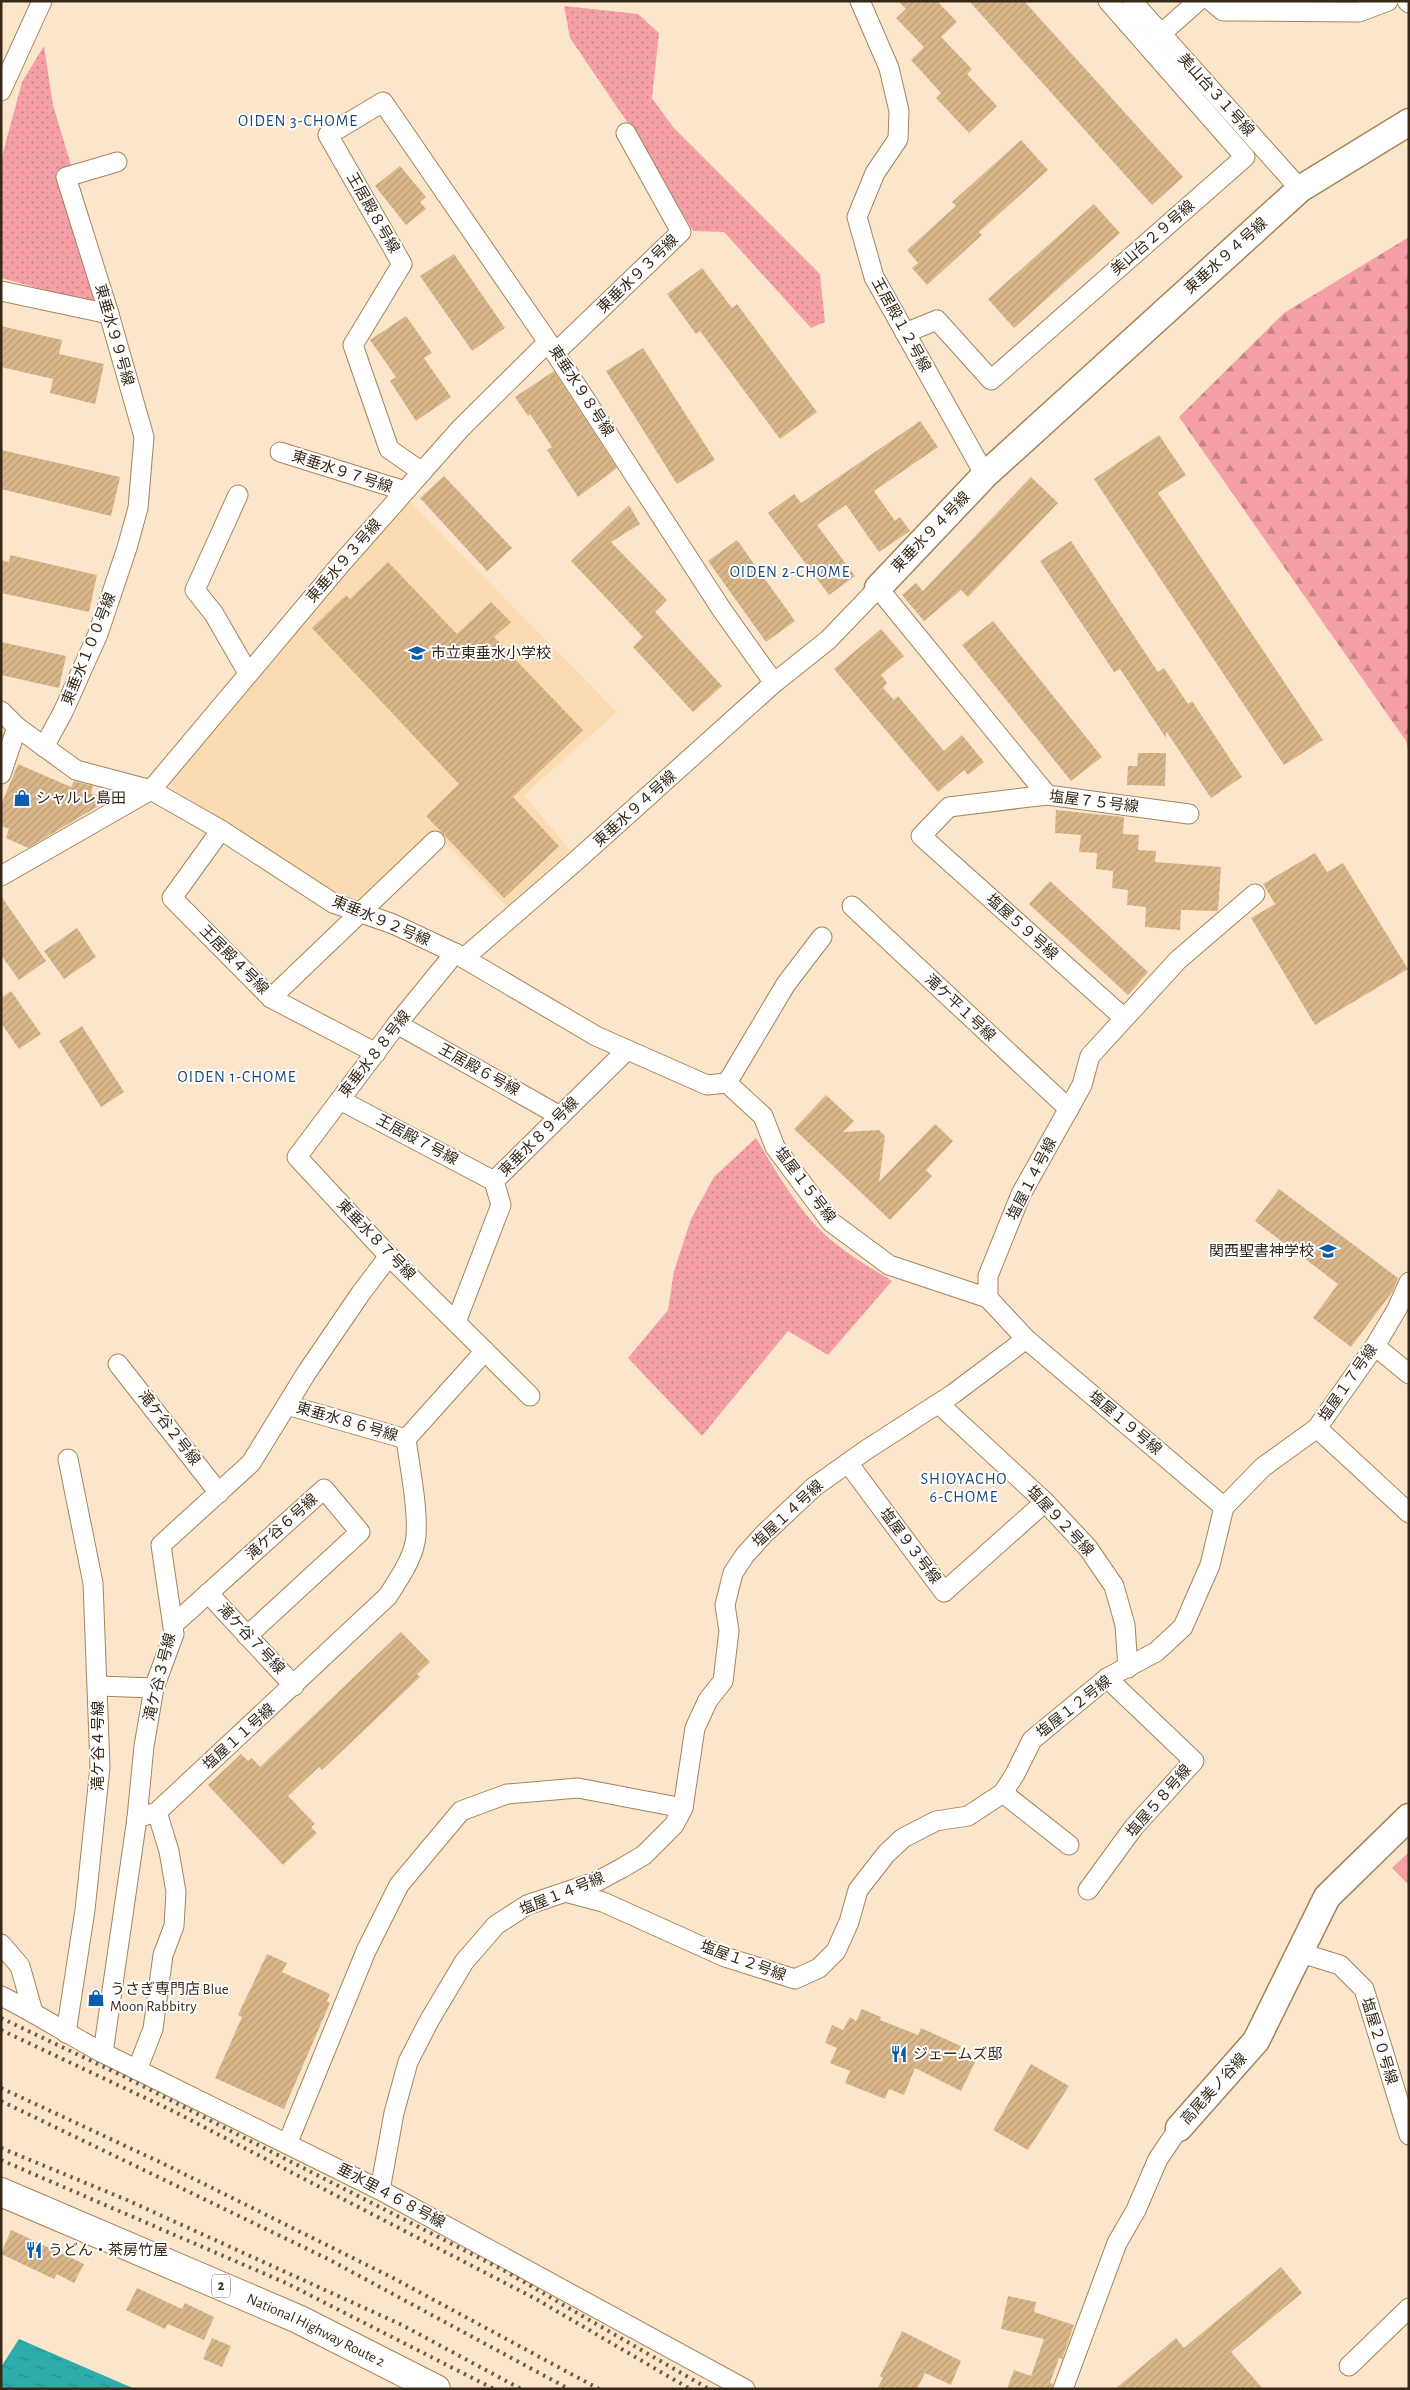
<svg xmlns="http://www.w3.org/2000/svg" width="1410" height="2390" font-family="'Alegreya Sans','Noto Sans JP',sans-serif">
<defs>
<pattern id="forest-firs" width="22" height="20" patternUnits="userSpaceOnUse" patternTransform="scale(1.25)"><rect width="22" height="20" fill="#f59fa7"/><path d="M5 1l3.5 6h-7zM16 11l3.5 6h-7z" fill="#c78287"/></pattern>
<pattern id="park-dots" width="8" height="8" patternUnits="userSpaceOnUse" patternTransform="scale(1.25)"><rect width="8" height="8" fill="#f59fa7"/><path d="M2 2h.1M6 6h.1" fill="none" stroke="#c78287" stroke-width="1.8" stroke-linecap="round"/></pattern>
<pattern id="water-ripples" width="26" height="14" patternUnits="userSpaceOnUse" patternTransform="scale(1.25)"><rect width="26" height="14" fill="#2eacab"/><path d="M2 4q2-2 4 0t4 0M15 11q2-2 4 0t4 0" fill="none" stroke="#288c8a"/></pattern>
<pattern id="building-hatch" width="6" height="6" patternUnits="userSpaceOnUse" patternTransform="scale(1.25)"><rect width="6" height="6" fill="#dab78b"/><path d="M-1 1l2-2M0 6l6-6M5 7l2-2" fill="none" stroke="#bc9d77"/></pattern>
</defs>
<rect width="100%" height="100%" fill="#fce6cb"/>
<polygon fill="#fbdbb1" points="406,498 617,712 524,795 570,850 507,907 444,841 374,904 330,892 166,784"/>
<polygon fill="url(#forest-firs)" points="1409,237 1409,753 1406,741 1179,417 1284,313"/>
<g fill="url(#park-dots)">
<polygon points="564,6 638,14 659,33 652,98 673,127 820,274 825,322 811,328 724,232 693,231 638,138 570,38"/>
<polygon points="44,46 53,105 71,165 58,171 97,300 93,303 1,278 1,160 22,82"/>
<path d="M756 1138C779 1176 803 1220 840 1247 856 1260 875 1270 892 1281L828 1355 788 1331 702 1436 628 1358 668 1310 674 1271 691 1219 714 1177Z"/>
</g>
<polygon fill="#f59fa7" points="1409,1852 1409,1885 1392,1868"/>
<polygon fill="url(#water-ripples)" points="19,2339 135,2389 1,2389 1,2367"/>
<g fill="url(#building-hatch)">
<polygon points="898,1 937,1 957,22 941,37 972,69 967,74 997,106 969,133 936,98 941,93 911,60 924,47 896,18 906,9"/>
<polygon points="969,1 1024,1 1183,177 1152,205"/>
<polygon points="1021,140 1048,170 979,232 982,235 927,285 912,268 918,263 907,250 956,206 952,202"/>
<polygon points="400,166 426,197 420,202 426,209 406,225 375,186"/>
<polygon points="1094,204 1120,233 1014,328 988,299"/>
<polygon points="454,254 505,328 472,351 420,276"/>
<polygon points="702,268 732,308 737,304 817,412 780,439 700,331 696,334 667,294"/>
<polygon points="406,316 432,353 424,358 451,397 416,421 390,381 396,377 370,340"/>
<polygon points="1,326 62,340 59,354 104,364 95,404 50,393 53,379 1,367"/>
<polygon points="643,348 715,460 677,484 606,371"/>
<polygon points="554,371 617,468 578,497 547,450 552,447 530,414 528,416 515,397"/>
<polygon points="920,421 938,447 874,491 895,521 900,517 910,531 879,552 846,505 817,525 855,576 829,595 768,513 794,494 801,503"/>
<polygon points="1159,435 1186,475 1158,493 1323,740 1284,765 1094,479"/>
<polygon points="1,450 120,477 111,516 1,489"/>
<polygon points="444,476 512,548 487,571 420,498"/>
<polygon points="1031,477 1058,503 968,597 961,590 924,621 902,595 916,583 923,591"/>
<polygon points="629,505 640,524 611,542 667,600 655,612 722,686 693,712 633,647 643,637 571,561"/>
<polygon points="737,540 795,621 766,642 708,561"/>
<polygon points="1071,541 1158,672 1164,668 1188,704 1192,701 1242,777 1211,798 1166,731 1166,738 1120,669 1114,672 1040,561"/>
<polygon points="10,555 97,575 89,612 1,593 1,560 9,562"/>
<polygon points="388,562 457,634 491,602 511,622 494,637 583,730 513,797 559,846 504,898 426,816 459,784 312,628 346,595 350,599"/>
<polygon points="993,621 1102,757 1071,781 962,645"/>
<polygon points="881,629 904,656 881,675 887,683 883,688 894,700 898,696 944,751 962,735 984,762 968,775 964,770 938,792 834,669"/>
<polygon points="1,642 66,656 59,688 1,675"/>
<polygon points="1138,753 1166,753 1165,786 1127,785 1128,766 1137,766"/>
<polygon points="18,764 71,787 74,781 93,786 91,794 115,796 28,848 6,838 9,829 1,826 1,805"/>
<polygon points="1056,810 1124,817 1123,834 1139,835 1138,850 1156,851 1155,862 1221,867 1218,911 1181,910 1180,930 1145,927 1146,907 1127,905 1128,890 1112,888 1113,871 1096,869 1097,853 1079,852 1081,835 1055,833"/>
<polygon points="1315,853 1327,872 1343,863 1408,969 1315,1025 1251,918 1275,904 1263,884"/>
<polygon points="1050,881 1148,972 1128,995 1029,904"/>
<polygon points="1,896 46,961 19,980 1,955"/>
<polygon points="77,928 96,957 64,979 44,951"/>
<polygon points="11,991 41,1034 19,1049 1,1023 1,998"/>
<polygon points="82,1026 124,1092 101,1107 59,1041"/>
<polygon points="826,1095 854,1121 843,1132 879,1130 885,1136 879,1182 935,1124 953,1141 926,1170 932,1176 890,1220 794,1129"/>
<polygon points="1279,1189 1398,1278 1393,1291 1351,1347 1313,1318 1338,1284 1255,1221"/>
<polygon points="401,1632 430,1662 417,1674 420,1677 322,1770 319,1767 288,1796 315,1824 311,1827 317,1833 283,1865 208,1785 241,1754 248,1761 252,1758 260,1767"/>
<polygon points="267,1954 287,1963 282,1972 330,1994 327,2001 330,2003 284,2109 215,2078 242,2017 238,2015"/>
<polygon points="862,2009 881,2017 880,2020 918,2035 921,2028 961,2046 957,2052 976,2060 961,2091 915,2068 904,2095 889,2089 885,2099 845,2083 850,2071 830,2063 837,2048 825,2043 832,2025 843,2030 850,2017 856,2021"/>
<polygon points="1031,2064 1069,2086 1028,2150 993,2130"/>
<polygon points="11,2230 84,2264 74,2283 57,2274 54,2279 1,2254"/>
<polygon points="1281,2267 1302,2293 1231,2352 1263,2389 1115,2389 1176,2338 1184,2348"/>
<polygon points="137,2288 182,2309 185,2303 214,2317 204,2340 168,2324 165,2329 126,2310"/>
<polygon points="1008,2296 1036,2302 1034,2312 1074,2325 1062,2359 1059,2358 1050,2383 1053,2384 1052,2389 1007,2389 1014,2370 1031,2376 1044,2339 1001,2329"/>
<polygon points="902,2331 961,2361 951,2385 925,2373 917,2389 877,2389 883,2378 880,2376"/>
<polygon points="212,2338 231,2346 222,2367 203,2359"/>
</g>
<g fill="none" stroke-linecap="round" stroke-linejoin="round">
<g stroke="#a58459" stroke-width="21">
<g id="street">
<polyline points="860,1 889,68 899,111 898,139 875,173 857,217 874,277 985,475"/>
<polyline points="1132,1 1300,189"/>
<polyline points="1211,1 1223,11 1359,12 1388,1"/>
<polyline points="1407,1 1409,3"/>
<polyline points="1161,34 1198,1"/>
<polyline points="1,91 42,1"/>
<polyline points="1,291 109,314"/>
<polyline points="905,333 937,320 991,380 1245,157 1108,1"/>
<polyline points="555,353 681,232 626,133"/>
<polyline points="280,452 405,491"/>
<polyline points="422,472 389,449 353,345 402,264 328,135 383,102 548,342 722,610 774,683"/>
<polyline points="238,495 195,590 214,614 248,673"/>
<polyline points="1,711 17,727 1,774"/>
<polyline points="17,727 76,770 151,790 221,830 333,903 393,924 455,953 596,1036 707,1085 727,1083"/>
<polyline points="44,747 63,712 98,634 127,548 138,508 144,437 109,314 66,177 117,162"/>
<polyline points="221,830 172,898 271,998 376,1053"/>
<polyline points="1,876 151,790 340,565 422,472 461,428 548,342"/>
<polyline points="852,906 1069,1109"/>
<polyline points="455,953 397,1024 297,1157 389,1256 530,1396"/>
<polyline points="464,958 577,860 774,683 828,640 878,588 1047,795"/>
<polyline points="271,998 435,841"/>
<polyline points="1124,1018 921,836 949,807 1047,795 1189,814"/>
<polyline points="397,1024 560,1116"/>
<polyline points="727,1083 763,1116 775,1147 831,1222 889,1265 988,1298"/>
<polyline points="727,1083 786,984 822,937"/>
<polyline points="340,1100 494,1181"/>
<polyline points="456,1322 501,1205 494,1181 626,1051"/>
<polyline points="1026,1339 1224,1507"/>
<polyline points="1375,1346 1409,1374"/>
<polyline points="118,1364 219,1493"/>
<polyline points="939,1404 1045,1502 1088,1548 1114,1586 1125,1625 1128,1668"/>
<polyline points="287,1405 406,1439"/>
<polyline points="1317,1428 1409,1513"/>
<polyline points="406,1439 485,1351"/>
<polyline points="848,1463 944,1592 1045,1502"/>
<polyline points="1224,1507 1263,1467 1317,1428 1375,1346 1397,1309 1409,1282"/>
<polyline points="208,1593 294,1686"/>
<polyline points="173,1625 324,1489 360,1532 247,1636"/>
<polyline points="98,1686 154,1688"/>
<polyline points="1003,1793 1069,1845"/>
<polyline points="137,1818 144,1746 154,1688 174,1634 161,1545 251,1463 307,1372 361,1293 389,1256"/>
<polyline points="1088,1890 1134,1827 1194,1761 1107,1678"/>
<polyline points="569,1893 603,1902 725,1957 795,1979 819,1968 836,1951 849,1922 858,1890 886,1854 903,1838 936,1821 968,1816 1003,1793 1015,1774 1032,1740 1107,1678 1156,1652 1183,1627 1210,1565 1224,1507"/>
<polyline points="1,1944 20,1966 33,2012"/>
<polyline points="1301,1953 1340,1965 1364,1989 1409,2135"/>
<path d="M1 1996C36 2013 69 2035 103 2053L380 2190 745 2389"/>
<polyline points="66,2033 85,1910 100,1767 93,1583 68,1459"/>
<path d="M103 2053 137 1818 157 1812 388 1596C399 1578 414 1558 416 1536 418 1508 410 1468 406 1439"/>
<polyline points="137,2070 153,2029 163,1955 174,1926 176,1892 169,1851 157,1812"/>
<polyline points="288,2142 366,1951 399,1885 461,1811 507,1794 578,1788 683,1808"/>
<polyline points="380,2190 394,2113 408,2062 429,2021 464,1962 496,1925 527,1905 598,1881 622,1868 644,1855 674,1825 683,1808 695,1728 708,1700 723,1681 729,1631 725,1605 733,1573 745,1555 764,1534 814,1487 866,1450 953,1394 1026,1339 988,1298 988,1276 1021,1194 1082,1085 1090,1056 1178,960 1255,894"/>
<polyline points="1349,2366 1409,2308"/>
<polyline points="1063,2389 1117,2243 1136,2210 1158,2159 1179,2128"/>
</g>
</g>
<g stroke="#a58459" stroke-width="29">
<g id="secondary">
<polyline points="878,588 985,475 1300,189 1409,122"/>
<polyline points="1179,2128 1256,2041 1327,1897 1409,1817"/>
</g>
</g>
<g stroke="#a58459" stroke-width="30">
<g id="highway">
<path id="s1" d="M1 2192 298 2319 436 2389"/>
</g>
</g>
<use href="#street" stroke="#fff" stroke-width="19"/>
<use href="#secondary" stroke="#fff" stroke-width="26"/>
<use href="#highway" stroke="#fff" stroke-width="28"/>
<g stroke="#6d5c48" stroke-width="4" stroke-dasharray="2.5 5" stroke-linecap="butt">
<polyline points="1,2018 125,2077 503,2270 709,2389"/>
<polyline points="1,2030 173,2111 536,2299 690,2389"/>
<polyline points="1,2088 162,2163 395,2279 599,2389"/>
<polyline points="1,2101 328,2259 569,2389"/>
<polyline points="1,2148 127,2200 402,2325 521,2389"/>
<polyline points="1,2160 286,2283 494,2389"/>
</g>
</g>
<defs>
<g id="school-bare" transform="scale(1.35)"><path d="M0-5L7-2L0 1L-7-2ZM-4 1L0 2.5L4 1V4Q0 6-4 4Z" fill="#0b5dab" stroke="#fff" stroke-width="2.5" paint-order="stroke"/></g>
<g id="shop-bare" transform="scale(1.35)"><path d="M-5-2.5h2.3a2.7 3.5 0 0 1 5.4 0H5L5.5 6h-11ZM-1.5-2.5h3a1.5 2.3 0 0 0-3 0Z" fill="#0b5dab" stroke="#fff" stroke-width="2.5" paint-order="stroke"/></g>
<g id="restaurant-bare" transform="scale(1.35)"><path d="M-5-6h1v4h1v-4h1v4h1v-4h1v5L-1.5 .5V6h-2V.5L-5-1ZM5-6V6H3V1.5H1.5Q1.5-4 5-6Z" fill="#0b5dab" stroke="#fff" stroke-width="2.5" paint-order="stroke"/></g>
</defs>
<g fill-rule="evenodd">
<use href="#school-bare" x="417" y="653"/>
<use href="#shop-bare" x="22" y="798"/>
<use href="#school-bare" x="1328" y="1251"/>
<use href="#shop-bare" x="96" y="1998"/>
<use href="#restaurant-bare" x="899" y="2054"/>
<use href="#restaurant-bare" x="34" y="2250"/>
</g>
<g text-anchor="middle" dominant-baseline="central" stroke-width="4" stroke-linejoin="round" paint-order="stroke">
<rect fill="#fff" stroke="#72685c" stroke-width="1" x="212" y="2274.5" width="18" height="23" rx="4"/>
<g font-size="14" font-weight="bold" fill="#362816">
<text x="221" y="2286">2</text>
</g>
<g font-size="15" fill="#362816" stroke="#fff">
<text transform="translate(1216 95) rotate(48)">美山台３１号線</text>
<text transform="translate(373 213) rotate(60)">王居殿８号線</text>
<text transform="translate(1153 238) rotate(-41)">美山台２９号線</text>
<text transform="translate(1226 256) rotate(-42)">東垂水９４号線</text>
<text transform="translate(638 274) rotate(-44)">東垂水９３号線</text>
<text transform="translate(901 325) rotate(61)">王居殿１２号線</text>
<text transform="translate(114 335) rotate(74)">東垂水９９号線</text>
<text transform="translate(581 391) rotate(57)">東垂水９８号線</text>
<text transform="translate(342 472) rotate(18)">東垂水９７号線</text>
<text transform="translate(931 532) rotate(-46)">東垂水９４号線</text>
<text transform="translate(344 561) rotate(-49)">東垂水９３号線</text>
<text transform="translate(89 649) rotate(-68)">東垂水１００号線</text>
<text transform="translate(1094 802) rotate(7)">塩屋７５号線</text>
<text transform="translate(635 809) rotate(-42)">東垂水９４号線</text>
<text transform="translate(381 921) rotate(23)">東垂水９２号線</text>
<text transform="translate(1022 927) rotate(42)">塩屋５９号線</text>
<text transform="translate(234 960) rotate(45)">王居殿４号線</text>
<text transform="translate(960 1008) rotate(43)">滝ケ平１号線</text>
<text transform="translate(375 1054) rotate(-52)">東垂水８８号線</text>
<text transform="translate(479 1070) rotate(29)">王居殿６号線</text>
<text transform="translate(539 1137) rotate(-45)">東垂水８９号線</text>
<text transform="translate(417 1140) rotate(28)">王居殿７号線</text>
<text transform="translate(1032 1179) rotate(-63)">塩屋１４号線</text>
<text transform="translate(805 1185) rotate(53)">塩屋１５号線</text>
<text transform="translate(376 1240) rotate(46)">東垂水８７号線</text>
<text transform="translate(1348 1383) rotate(-55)">塩屋１７号線</text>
<text transform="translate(347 1422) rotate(16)">東垂水８６号線</text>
<text transform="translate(1125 1423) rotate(40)">塩屋１９号線</text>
<text transform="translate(169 1428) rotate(52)">滝ケ谷２号線</text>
<text transform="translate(788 1514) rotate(-43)">塩屋１４号線</text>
<text transform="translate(1060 1521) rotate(47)">塩屋９２号線</text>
<text transform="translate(282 1527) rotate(-42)">滝ケ谷６号線</text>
<text transform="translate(910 1546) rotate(53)">塩屋９３号線</text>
<text transform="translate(251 1639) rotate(47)">滝ケ谷７号線</text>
<text transform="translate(160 1677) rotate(-76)">滝ケ谷３号線</text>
<text transform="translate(1074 1707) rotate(-38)">塩屋１２号線</text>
<text transform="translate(239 1737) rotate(-42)">塩屋１１号線</text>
<text transform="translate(98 1746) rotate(-90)">滝ケ谷４号線</text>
<text transform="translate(1159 1801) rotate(-49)">塩屋５８号線</text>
<text transform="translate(562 1894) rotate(-22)">塩屋１４号線</text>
<text transform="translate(743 1961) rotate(20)">塩屋１２号線</text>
<text transform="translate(1379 2041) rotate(73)">塩屋２０号線</text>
<text transform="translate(1214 2089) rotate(-48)">高尾美ノ谷線</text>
<text transform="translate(391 2196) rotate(28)">垂水里４６８号線</text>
<text stroke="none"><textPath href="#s1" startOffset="344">National Highway Route 2</textPath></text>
</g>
<g font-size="15" fill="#362816" stroke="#fff" text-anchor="start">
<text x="431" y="653">市立東垂水小学校</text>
<text x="36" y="798">シャルレ島田</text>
<text x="1314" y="1251" text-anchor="end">関西聖書神学校</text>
<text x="110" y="1989">うさぎ専門店 Blue<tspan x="110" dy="17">Moon Rabbitry</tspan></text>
<text x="913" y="2054">ジェームズ邸</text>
<text x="48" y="2250">うどん・茶房竹屋</text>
</g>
<g font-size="16" letter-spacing="1" fill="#1c4a7e" stroke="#fff">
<text x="298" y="121">OIDEN 3-CHOME</text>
<text x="790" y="572">OIDEN 2-CHOME</text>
<text x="237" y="1077">OIDEN 1-CHOME</text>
<text x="964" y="1479">SHIOYACHO<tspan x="964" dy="18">6-CHOME</tspan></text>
</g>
</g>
<rect width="1410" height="2390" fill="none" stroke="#362816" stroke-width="5"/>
</svg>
